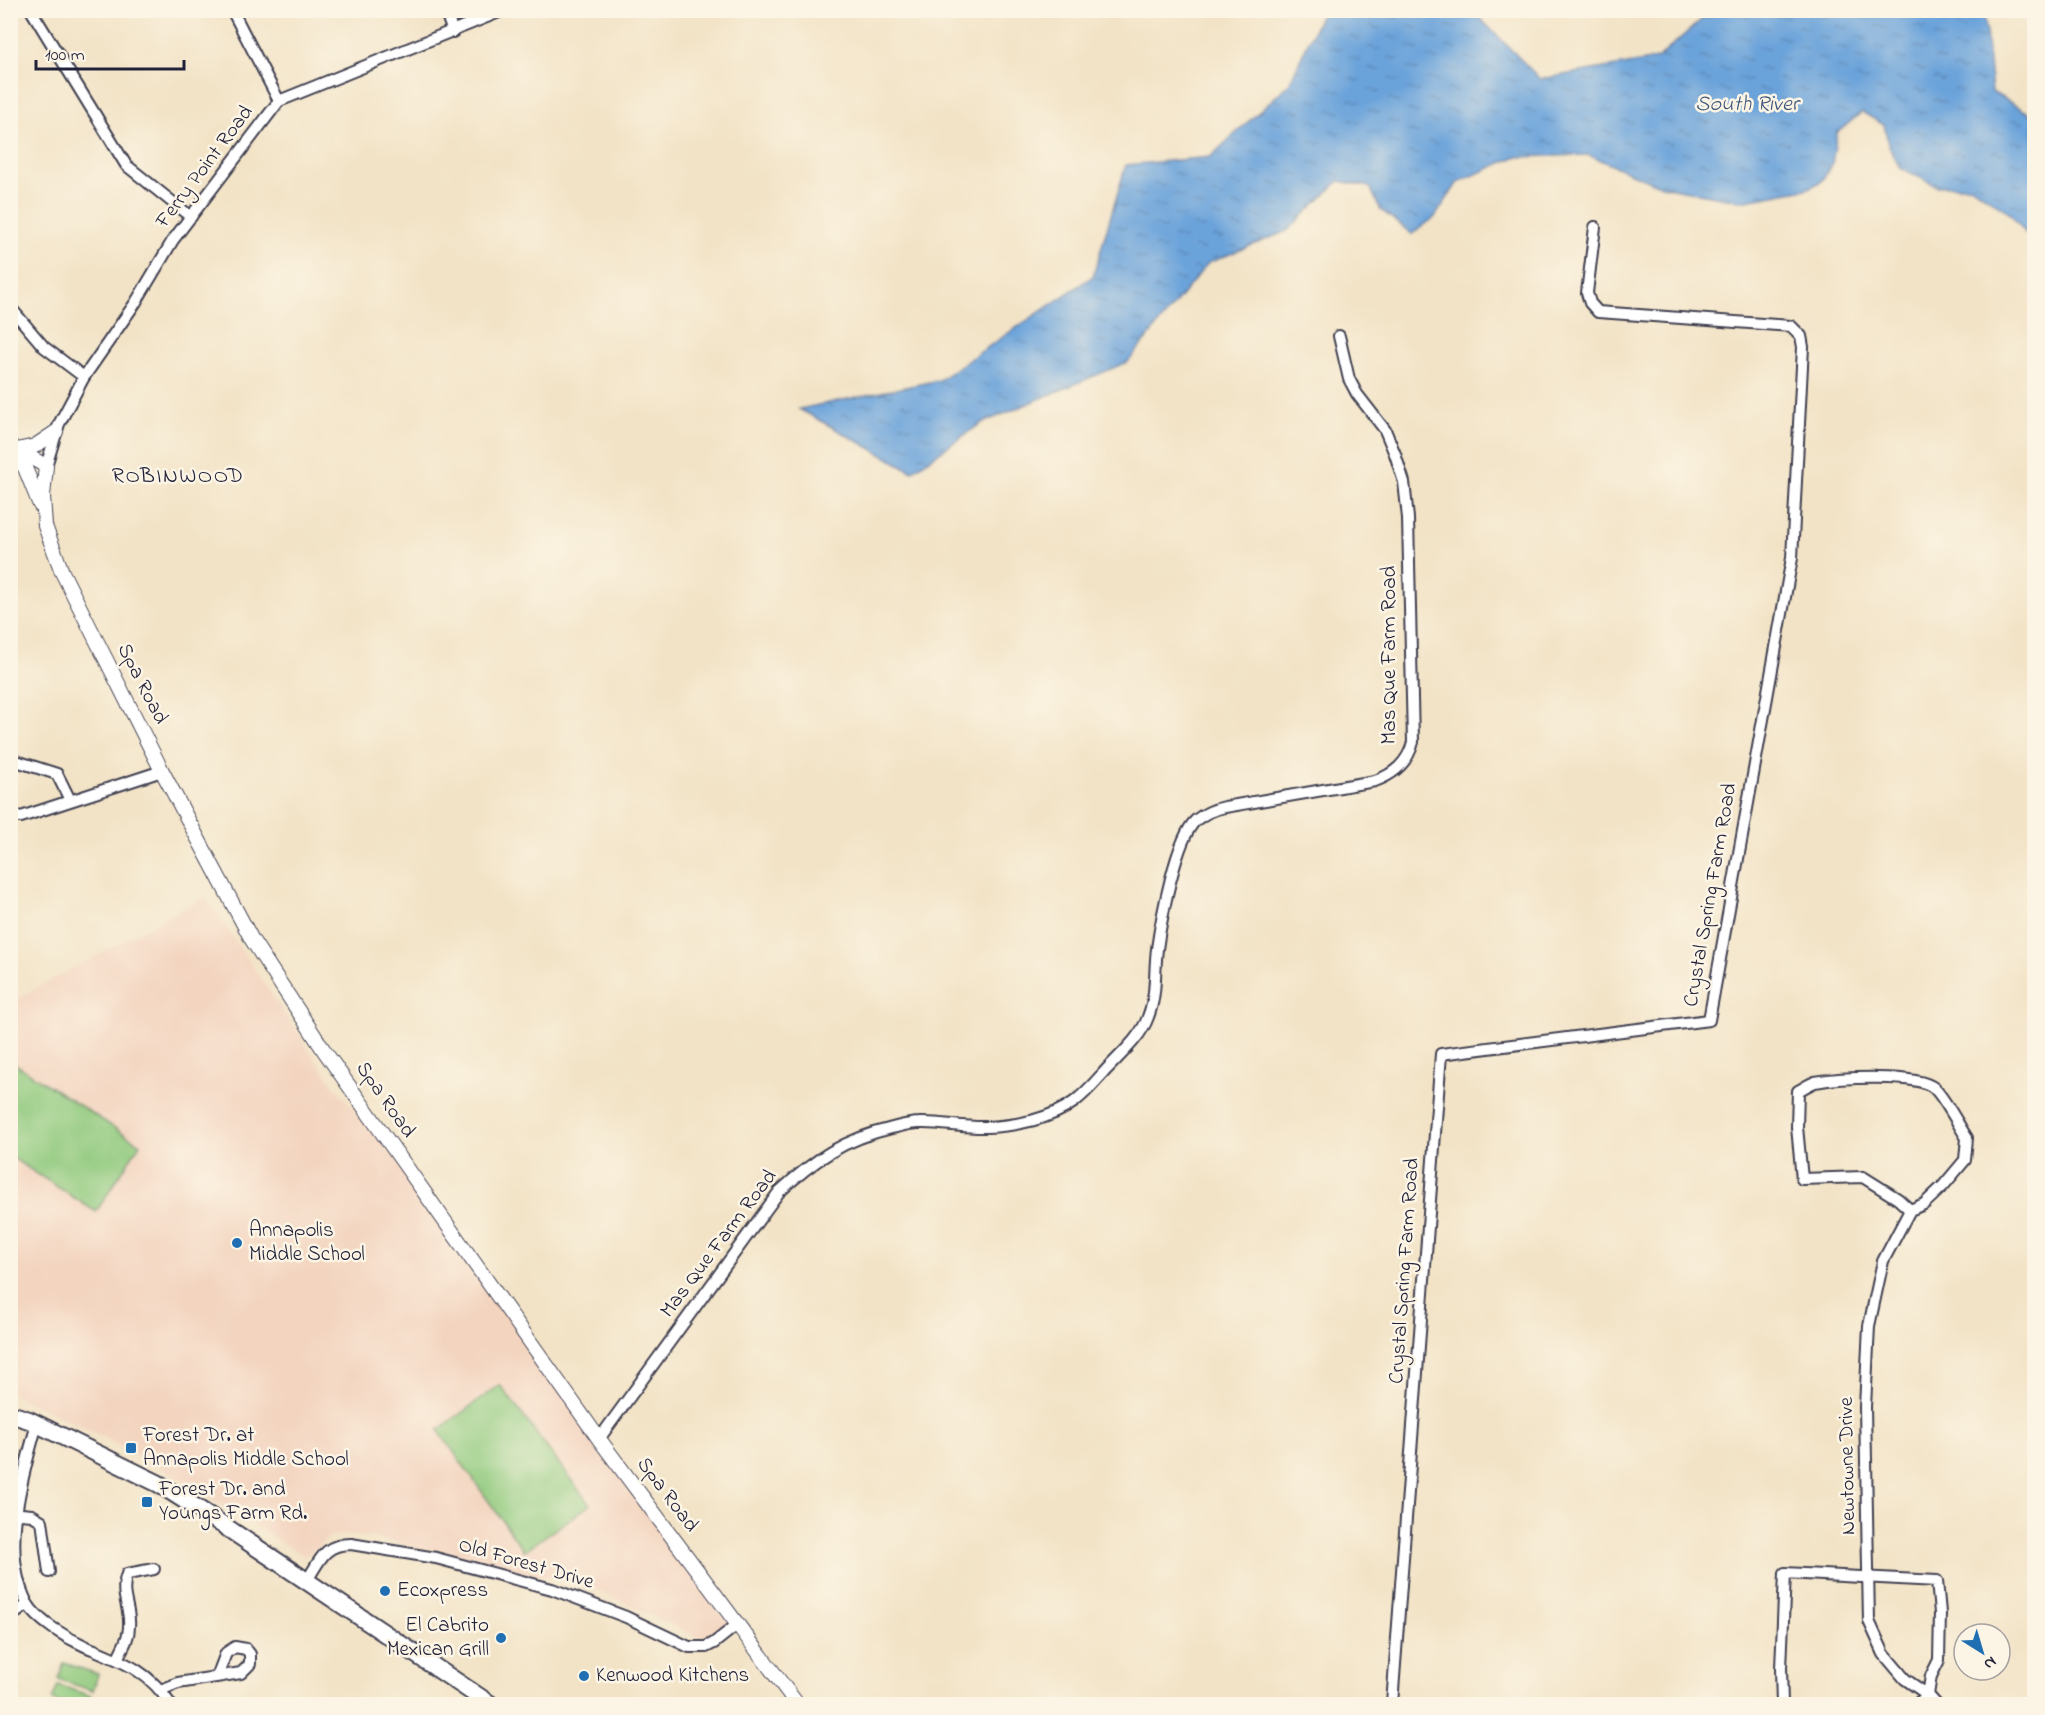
<svg xmlns="http://www.w3.org/2000/svg" width="2045" height="1715" font-family="'Indie Flower',sans-serif">
<defs>
<pattern id="water-ripples" width="26" height="14" patternUnits="userSpaceOnUse" patternTransform="scale(1.5)"><rect width="26" height="14" fill="#6ba3da"/><path d="M2 4q2-2 4 0t4 0M15 11q2-2 4 0t4 0" fill="none" stroke="#5884b2"/></pattern>
</defs>
<rect width="100%" height="100%" fill="#fcf5e5"/>
<filter id="ink" filterUnits="userSpaceOnUse"><feTurbulence type="fractalNoise" baseFrequency=".0167" numOctaves="2"/><feDisplacementMap in="SourceGraphic" scale="12" xChannelSelector="R" yChannelSelector="G"/><feConvolveMatrix kernelMatrix="1 2 1 2 8 2 1 2 1" color-interpolation-filters="sRGB"/></filter>
<filter id="wash" filterUnits="userSpaceOnUse"><feTurbulence type="fractalNoise" baseFrequency=".008" numOctaves="4" result="noise"/><feDisplacementMap in="SourceGraphic" scale="24" xChannelSelector="R" yChannelSelector="G"/><feGaussianBlur stdDeviation="1.35" result="paint"/><feColorMatrix in="noise" values="0 0 0 0 0 0 0 0 0 0 0 0 0 0 0 0 0 1.4 0 .05"/><feComposite in="paint" operator="in"/></filter>
<g filter="url(#wash)">
<rect width="100%" height="100%" fill="#f2e3c6"/>
<polygon fill="#f3d4bf" points="205,897 336,1088 426,1193 733,1626 713,1644 585,1584 478,1563 441,1552 373,1538 350,1535 330,1536 306,1557 163,1469 97,1434 11,1394 11,1002"/>
<g fill="#8fc97d" stroke="#58765c" stroke-width="1.5">
<polygon points="15,1064 140,1144 96,1212 11,1157 11,1071"/>
<polygon points="500,1385 590,1505 524,1551 438,1430"/>
<polygon points="64,1663 98,1674 93,1691 58,1679"/>
<polygon points="58,1685 91,1696 88,1704 64,1704 52,1700"/>
</g>
<polygon fill="url(#water-ripples)" stroke="#46628a" stroke-width="1.5" points="1323,10 1473,11 1540,79 1657,59 1711,11 1984,11 1992,92 2034,116 2034,244 2009,212 1970,186 1937,186 1900,168 1889,147 1884,125 1862,112 1837,133 1832,164 1821,182 1806,189 1741,201 1662,186 1588,155 1515,157 1458,182 1435,217 1412,234 1380,209 1370,187 1339,181 1287,231 1208,263 1128,362 982,423 912,471 799,409 939,380 1093,276 1126,165 1210,157 1289,84"/>
</g>
<g filter="url(#ink)">
<g fill="none" stroke-linecap="round" stroke-linejoin="round">
<g stroke="#413f50" stroke-width="14">
<g id="minor">
<polyline points="31,10 126,165 191,217"/>
<polyline points="232,10 279,101"/>
<polyline points="445,10 453,32"/>
<polyline points="10,307 44,347 84,377"/>
<polyline points="46,466 59,424 84,377 136,302 173,240 279,101 504,10"/>
<polyline points="10,759 57,774 70,800"/>
<polyline points="10,816 21,817 162,771"/>
<path d="M1910 1210 1898 1199 1863 1177 1802 1179 1797 1127 1798 1091C1804 1088 1809 1084 1815 1082 1838 1078 1917 1073 1934 1088 1944 1097 1959 1126 1967 1138L1965 1160 1944 1185 1924 1204 1910 1210 1883 1261 1869 1326 1865 1407 1869 1621 1884 1654 1905 1679 1928 1695 1936 1704"/>
<path d="M37 1424C22 1476 0 1552 27 1603 37 1621 67 1638 85 1646 121 1661 149 1670 170 1704"/>
<path d="M599 1439 779 1192C814 1160 844 1139 892 1128 901 1126 910 1123 919 1123 941 1122 964 1128 987 1127 1015 1126 1051 1119 1074 1102 1086 1093 1096 1081 1106 1070 1121 1054 1141 1037 1148 1017 1157 995 1154 972 1157 949 1161 920 1176 838 1196 820 1205 813 1215 809 1225 807L1375 781C1394 774 1408 763 1413 742L1408 518 1404 482 1395 454 1385 430 1357 394 1349 379 1339 336"/>
<polyline points="10,1513 32,1515 42,1521 49,1572"/>
<path d="M306 1582C320 1561 323 1544 351 1544L436 1558 552 1589 626 1617 689 1647H706L714 1643 738 1624"/>
<polyline points="10,1617 27,1605"/>
<path d="M117 1659C122 1649 129 1639 129 1627 131 1607 119 1595 127 1574L154 1569"/>
<polyline points="161,1690 178,1683 241,1673 250,1664 250,1654 246,1649 235,1647 226,1653 217,1677"/>
<polyline points="1392,1704 1441,1054 1709,1020 1792,558 1803,347 1801,336 1791,326 1598,312 1590,303 1587,293 1595,227"/>
<polyline points="1782,1704 1781,1668 1785,1573 1937,1581 1940,1613 1939,1660 1931,1676 1928,1695 1917,1704"/>
</g>
</g>
<g stroke="#413f50" stroke-width="16">
<g id="tertiary">
<polyline points="10,446 46,466 43,496 45,526 62,572 162,771 252,940 325,1052 599,1439 797,1704"/>
<polyline points="13,450 25,468 40,505"/>
<polyline points="17,450 35,446 56,432"/>
</g>
</g>
<g stroke="#413f50" stroke-width="20">
<polyline id="primary" points="10,1414 29,1420 159,1484 211,1517 490,1704"/>
</g>
<use href="#minor" stroke="#fff" stroke-width="10"/>
<use href="#tertiary" stroke="#fff" stroke-width="14"/>
<use href="#primary" stroke="#fff" stroke-width="16"/>
</g>
</g>
<g fill="#1f6fb2" stroke="#fcf5e5" stroke-width="2">
<circle cx="237" cy="1243" r="6"/>
<rect x="125" y="1442" width="12" height="12" rx="3"/>
<rect x="141" y="1496" width="12" height="12" rx="3"/>
<circle cx="385" cy="1591" r="6"/>
<circle cx="501" cy="1638" r="6"/>
<circle cx="584" cy="1676" r="6"/>
</g>
<g text-anchor="middle" dominant-baseline="central" stroke-width="5" stroke-linejoin="round" paint-order="stroke">
<g font-size="21" fill="#22223b" stroke="#fcf5e5">
<text transform="translate(205 167) rotate(-53)">Ferry Point Road</text>
<text transform="translate(1390 655) rotate(-90)">Mas Que Farm Road</text>
<text transform="translate(142 684) rotate(63)">Spa Road</text>
<text transform="translate(1711 895) rotate(-80)">Crystal Spring Farm Road</text>
<text transform="translate(385 1100) rotate(55)">Spa Road</text>
<text transform="translate(719 1244) rotate(-53)">Mas Que Farm Road</text>
<text transform="translate(1405 1271) rotate(-86)">Crystal Spring Farm Road</text>
<text transform="translate(1848 1466) rotate(-91)">Newtowne Drive</text>
<text transform="translate(667 1495) rotate(53)">Spa Road</text>
<text transform="translate(526 1564) rotate(16)">Old Forest Drive</text>
</g>
<g font-size="21" fill="#22223b" stroke="#fcf5e5" text-anchor="start">
<text x="249" y="1231">Annapolis<tspan x="249" dy="24">Middle School</tspan></text>
<text x="143" y="1436">Forest Dr. at<tspan x="143" dy="24">Annapolis Middle School</tspan></text>
<text x="159" y="1490">Forest Dr. and<tspan x="159" dy="24">Youngs Farm Rd.</tspan></text>
<text x="397" y="1591">Ecoxpress</text>
<text x="489" y="1626" text-anchor="end">El Cabrito<tspan x="489" dy="24">Mexican Grill</tspan></text>
<text x="596" y="1676">Kenwood Kitchens</text>
</g>
<g font-size="22" font-style="italic" fill="#3f567b" stroke="#fcf5e5">
<text x="1747" y="105">South River</text>
</g>
<g font-size="22" letter-spacing="1.5" fill="#22223b" stroke="#fcf5e5">
<text x="178" y="477">ROBINWOOD</text>
</g>
</g>
<rect width="2045" height="1715" fill="none" stroke="#fcf5e5" stroke-width="36"/>
<g transform="translate(1982 1652) rotate(143)"><circle r="28" fill="#fcf5e5" stroke="#a5a1a1" stroke-width="1.5"/>
<path d="M0-4.5L10 22L0 15L-10 22Z" fill="#1f6fb2"/>
<text y="-9" font-size="16" font-weight="bold" text-anchor="middle" fill="#22223b">N</text>
</g>
<path d="M36 60v9h148v-9" fill="none" stroke="#22223b" stroke-width="3"/>
<text x="45" y="60" font-size="18" fill="#22223b" stroke="#fcf5e5" stroke-width="4.5" paint-order="stroke">100 m</text>
</svg>
